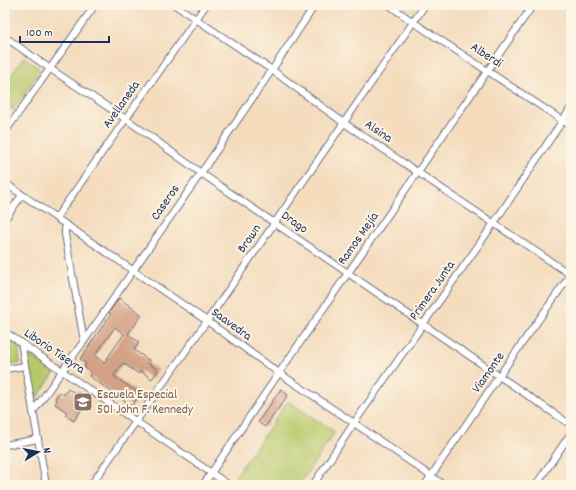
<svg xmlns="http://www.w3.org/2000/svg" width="576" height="490" font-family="Dekko,sans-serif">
<rect width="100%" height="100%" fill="#fcf5e5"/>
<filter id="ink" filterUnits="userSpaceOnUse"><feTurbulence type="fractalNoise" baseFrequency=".025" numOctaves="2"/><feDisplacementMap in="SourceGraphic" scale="8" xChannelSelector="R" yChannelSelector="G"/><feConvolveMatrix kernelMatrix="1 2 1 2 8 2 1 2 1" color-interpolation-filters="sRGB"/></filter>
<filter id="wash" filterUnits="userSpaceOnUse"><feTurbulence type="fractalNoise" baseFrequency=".012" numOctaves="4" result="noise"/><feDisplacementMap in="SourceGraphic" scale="16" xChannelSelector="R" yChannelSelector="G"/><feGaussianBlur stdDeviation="0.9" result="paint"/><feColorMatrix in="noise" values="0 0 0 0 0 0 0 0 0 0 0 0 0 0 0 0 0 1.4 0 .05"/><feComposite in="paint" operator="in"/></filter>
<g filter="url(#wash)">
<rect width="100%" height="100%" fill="#f4dcbd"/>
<g fill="#b7c86b" stroke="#697c64">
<polygon points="24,57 41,70 13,110 5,104 5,84"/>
<polygon points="5,336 18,344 20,363 5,366"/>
<polygon points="25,351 55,372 35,401"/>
<polygon points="288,401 335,432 299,485 245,485 235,477"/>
</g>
<g id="blocks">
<g fill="#d3a186" fill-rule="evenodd">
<path d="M119 298 142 315 128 334 139 342 134 350 150 361 148 363 158 370 152 379 141 371 139 374 123 363 114 376 140 394 132 406 89 376 91 372 84 367 86 364 80 359 111 314 109 313ZM115 327 124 334 104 363 95 356Z"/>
<polygon points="68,389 77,394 78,392 88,399 74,421 65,415 67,412 55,404 57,401 55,399 59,392 64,395"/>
<polygon points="281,389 288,395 265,427 258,422"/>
</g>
</g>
</g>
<g filter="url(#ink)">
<use href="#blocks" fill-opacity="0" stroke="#676c7f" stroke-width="1"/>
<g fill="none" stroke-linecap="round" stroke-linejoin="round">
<g stroke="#676c7f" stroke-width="8">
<g id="minor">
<polyline points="175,5 272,70 344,123 571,275"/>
<polyline points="389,5 413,22 571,126"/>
<polyline points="5,37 49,68 126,119 201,173 571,425"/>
<polyline points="5,132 95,5"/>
<polyline points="5,183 207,321 279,373 354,423 444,485"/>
<polyline points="56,218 206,5"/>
<polyline points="5,219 22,195"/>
<polyline points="65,225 65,234 84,341"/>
<polyline points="5,332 229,485"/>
<polyline points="21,342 46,485"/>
<polyline points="5,369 25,366"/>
<polyline points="33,412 62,371 84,341 201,173 272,70 315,5"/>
<polyline points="5,445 38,439"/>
<polyline points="91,485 207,321 425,5"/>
<polyline points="203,485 279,373 533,5"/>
<polyline points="313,485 354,423 494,223 571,108"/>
<polyline points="425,485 499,376 571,274"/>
<polyline points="536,485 571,433"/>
</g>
</g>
<use href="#minor" stroke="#fff" stroke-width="6"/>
</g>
</g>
<defs>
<g id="school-square" transform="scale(1)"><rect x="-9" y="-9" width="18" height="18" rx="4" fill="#8d6e63" stroke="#fcf5e5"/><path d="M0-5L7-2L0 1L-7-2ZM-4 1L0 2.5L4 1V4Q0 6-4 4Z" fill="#fff"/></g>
</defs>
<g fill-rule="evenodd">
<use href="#school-square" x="83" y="402"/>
</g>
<g text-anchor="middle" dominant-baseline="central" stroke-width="4" stroke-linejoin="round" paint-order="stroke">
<g font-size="13" fill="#1b2f5e" stroke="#fcf5e5">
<text transform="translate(486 56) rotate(33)">Alberdi</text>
<text transform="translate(122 105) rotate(-55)">Avellaneda</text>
<text transform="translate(378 132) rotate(34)">Alsina</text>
<text transform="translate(166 203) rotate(-55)">Caseros</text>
<text transform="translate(294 223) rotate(35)">Drago</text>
<text transform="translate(250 239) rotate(-55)">Brown</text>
<text transform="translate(359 239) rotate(-55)">Ramos Mejía</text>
<text transform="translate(433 291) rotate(-55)">Primera Junta</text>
<text transform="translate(231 325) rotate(36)">Saavedra</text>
<text transform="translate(54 352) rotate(34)">Liborio Tiseyra</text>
<text transform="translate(489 373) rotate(-55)">Viamonte</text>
</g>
<g font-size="13" fill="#785e54" stroke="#fcf5e5" text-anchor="start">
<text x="97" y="395">Escuela Especial<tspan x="97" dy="15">501 John F. Kennedy</tspan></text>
</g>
</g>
<rect width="576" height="490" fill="none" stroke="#fcf5e5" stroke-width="20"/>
<g transform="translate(38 452) rotate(80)" stroke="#fcf5e5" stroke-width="3" paint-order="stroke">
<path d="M0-3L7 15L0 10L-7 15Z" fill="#1b2f5e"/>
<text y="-6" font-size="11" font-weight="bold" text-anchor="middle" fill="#1b2f5e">N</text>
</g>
<path d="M20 36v6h89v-6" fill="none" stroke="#1b2f5e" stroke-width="2"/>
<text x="26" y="36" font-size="12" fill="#1b2f5e" stroke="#fcf5e5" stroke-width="3" paint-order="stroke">100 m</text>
</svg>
